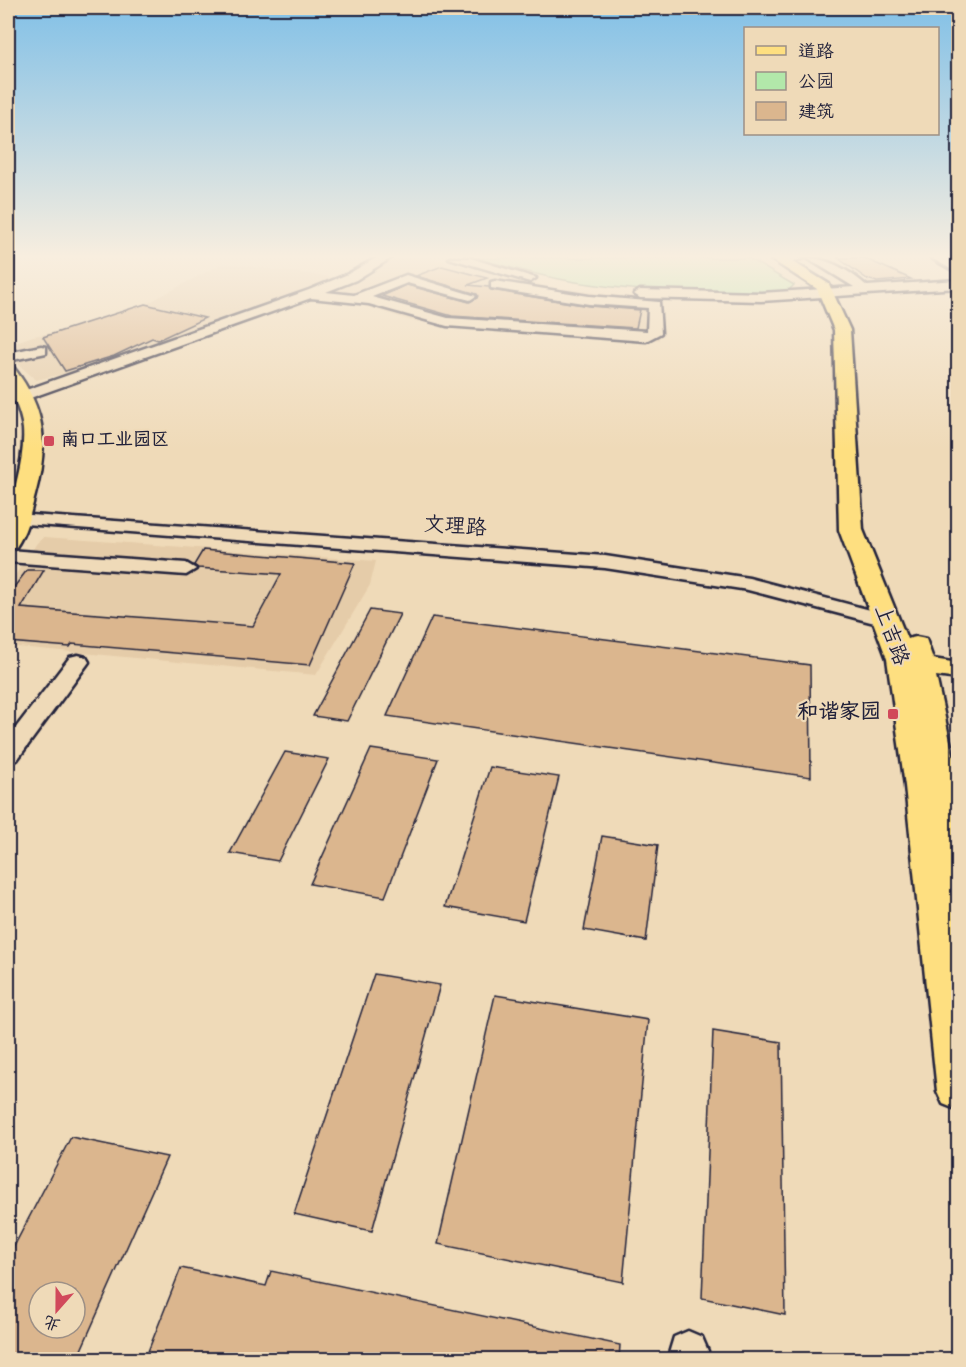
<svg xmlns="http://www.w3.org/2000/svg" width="966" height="1367" font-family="'Gochi Hand','LXGW WenKai TC',sans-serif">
<rect width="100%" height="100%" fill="#efdab8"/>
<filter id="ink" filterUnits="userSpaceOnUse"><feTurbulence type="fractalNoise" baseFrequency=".0167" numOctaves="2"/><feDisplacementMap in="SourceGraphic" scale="12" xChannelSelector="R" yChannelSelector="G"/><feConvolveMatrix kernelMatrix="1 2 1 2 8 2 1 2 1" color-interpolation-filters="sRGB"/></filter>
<g filter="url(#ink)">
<g fill="#e5cca9">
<polygon points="396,258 431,258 548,287 659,300 659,340 411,321 362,305 317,299 356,281"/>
<polygon points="223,263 338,278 71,372 36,380 8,355 8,345 33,336 64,331 146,304"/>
<polygon points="44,537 376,561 370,585 316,675 8,646 8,586 37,543"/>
</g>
<path fill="#b2e8aa" stroke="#6a8572" stroke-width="1.5" d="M474 258H748L794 285 787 292C722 294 655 294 590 284 551 279 513 268 474 258Z"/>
<g fill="#dbb68e" stroke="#22223b" stroke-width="1.5" fill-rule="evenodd">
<polygon points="838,258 864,258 911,279 877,282 867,279"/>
<polygon points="442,266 487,278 468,285 489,287 491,290 589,306 640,310 636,328 452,316 382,296 407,285 469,302 477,298 477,294 416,276"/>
<polygon points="145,304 205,318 158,340 152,338 114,356 65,371 43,337"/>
<polygon points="203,550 355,563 310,665 72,644 70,647 8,642 8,595 27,570 44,570 21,608 253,626 281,574 198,568 194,565"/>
<polygon points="370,610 400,614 347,721 313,716"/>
<polygon points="432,617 810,665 811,777 387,716"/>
<polygon points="371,749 438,759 385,897 310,884"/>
<polygon points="285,752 329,759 278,861 230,853"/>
<polygon points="490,767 559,777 524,921 445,907"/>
<polygon points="602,836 658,845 646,941 584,930"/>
<polygon points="374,974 440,985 372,1231 294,1214"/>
<polygon points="495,995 648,1020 623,1282 438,1244"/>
<polygon points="713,1031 781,1042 785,1315 702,1298"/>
<path d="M71 1137 167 1157 77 1359H8V1258ZM39 1292H75V1328H39Z"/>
<polygon points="181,1268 266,1286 271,1271 620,1345 619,1359 145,1359"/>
</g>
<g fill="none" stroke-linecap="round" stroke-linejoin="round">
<g stroke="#22223b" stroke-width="5">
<g id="minor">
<polygon points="376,258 391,258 356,280 326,292 354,295 406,275 476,296 470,300 407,283 372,297 448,318 647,331 648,308 589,304 491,288 491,282 495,281 589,296 659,302 661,333 646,341 447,326 369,304 311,298 19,402 8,401 9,396 309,290 348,274"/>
<polygon points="449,258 470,258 536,278 530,282"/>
<polygon points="805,258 782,264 776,261 779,258"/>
<path d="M807 258C829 258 851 272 867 286L958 280V288L761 301 640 298 634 294 640 290 761 293 854 287Z"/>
<polygon points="931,258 946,258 958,265 958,273"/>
<polygon points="41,346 46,347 46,353 8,361 8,353"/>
<polygon points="17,514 605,556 749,578 893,616 896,620 893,624 886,626 748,590 605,568 11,523 8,519 11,515"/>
<polygon points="8,550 186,563 196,569 186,575 8,562"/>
<polygon points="78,655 86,657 89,662 17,760 8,762 8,738 70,657"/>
<polygon points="688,1331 702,1337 708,1351 707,1360 667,1360 674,1337"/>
</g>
</g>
<g stroke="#22223b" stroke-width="5">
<g id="major">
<polygon points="769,258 787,258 829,284 850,330 863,530 907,639 916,637 926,639 933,659 958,663 958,679 936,676 958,778 958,890 951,888 958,943 958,1110 943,1104 937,1091 905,786 887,659 839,530 834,330 817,289"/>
<path d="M8 367 14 368C48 412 48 448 34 499 30 515 26 533 16 547L8 549C3 508 26 471 23 429 21 406 5 388 8 367Z"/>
</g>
</g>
<use href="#minor" fill="#efdab8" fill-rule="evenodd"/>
<use href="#major" fill="#fedf80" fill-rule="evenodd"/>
</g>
</g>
<linearGradient id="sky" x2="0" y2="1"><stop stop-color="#81c0e7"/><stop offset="0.57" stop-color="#f8eedf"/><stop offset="1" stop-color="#f8eedf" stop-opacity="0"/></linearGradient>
<rect width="966" height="450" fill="url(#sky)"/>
<g fill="#d1495b" stroke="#efdab8" stroke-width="2">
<rect x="43" y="435" width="12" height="12" rx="3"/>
<rect x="887" y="708" width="12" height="12" rx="3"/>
</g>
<g text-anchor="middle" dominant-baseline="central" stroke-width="4.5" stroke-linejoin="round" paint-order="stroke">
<g font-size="18" font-weight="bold" fill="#22223b" stroke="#efdab8" text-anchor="start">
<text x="61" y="441">南口工业园区</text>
</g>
<g font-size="21" fill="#22223b" stroke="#efdab8">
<text transform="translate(455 529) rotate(4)">文理路</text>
<text transform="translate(889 636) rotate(70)">上吉路</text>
</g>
<g font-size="21" font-weight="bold" fill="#22223b" stroke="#efdab8" text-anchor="end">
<text x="881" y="714">和谐家园</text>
</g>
</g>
<rect width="966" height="1367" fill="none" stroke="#efdab8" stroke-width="30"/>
<rect x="15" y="15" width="936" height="1337" fill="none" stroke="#22223b" stroke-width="2" filter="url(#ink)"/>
<rect x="744" y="27" width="195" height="108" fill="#efdab8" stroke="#9d9086" stroke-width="1.5"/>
<rect x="756" y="46" width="30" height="9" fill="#fedf80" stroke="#9d9086" stroke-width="1.5"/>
<text x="798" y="57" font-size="18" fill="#22223b">道路</text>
<rect x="756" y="72" width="30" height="18" fill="#b2e8aa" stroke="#9d9086" stroke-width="1.5"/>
<text x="798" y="87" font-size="18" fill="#22223b">公园</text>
<rect x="756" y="102" width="30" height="18" fill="#dbb68e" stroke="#9d9086" stroke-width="1.5"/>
<text x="798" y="117" font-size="18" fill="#22223b">建筑</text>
<g transform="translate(57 1310) rotate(201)"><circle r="28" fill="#efdab8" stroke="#9d9086" stroke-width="1.5"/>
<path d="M0-4.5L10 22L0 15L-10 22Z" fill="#d1495b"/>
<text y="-9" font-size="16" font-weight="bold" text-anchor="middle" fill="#22223b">北</text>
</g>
</svg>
